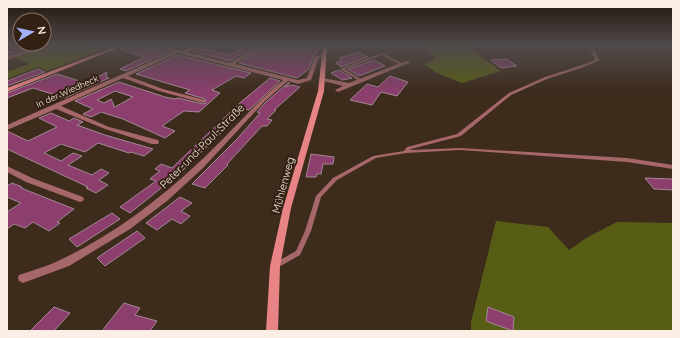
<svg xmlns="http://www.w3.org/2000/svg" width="680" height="338" font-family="Quicksand,sans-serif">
<rect width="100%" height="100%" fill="#3d2b1c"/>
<g fill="#585d16">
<polygon points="49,46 92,46 102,50 47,71 38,67 7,79 7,72 29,64 14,57"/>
<polygon points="419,46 477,46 472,50 501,71 462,83 437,73 424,64 436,58"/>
<polygon points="496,221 548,227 569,250 588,237 617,222 673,223 673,331 471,331 471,322"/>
</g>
<g fill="#8c3e6d" stroke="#a38997" fill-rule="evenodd">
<polygon points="7,46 30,46 31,47 7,54"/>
<polygon points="124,46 142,46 169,52 126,71 120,69 144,57 120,49"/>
<polygon points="245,46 255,46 230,61 192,51 198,48 230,55"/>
<polygon points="264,46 320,46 316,54 314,55 309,69 297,78 239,63"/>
<polygon points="359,52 368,57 341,67 336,63 342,60 339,58"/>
<path d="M178 55 251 73 244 78 236 76 212 90 220 93 199 112 184 111 162 126 175 131 165 138 123 119 101 112 91 117 83 114 93 109 75 101 119 82 165 97 175 99 178 98 203 104 206 103 205 99 185 93 190 90 136 74ZM115 91 133 97 115 107 113 106 114 105 111 99 104 103 97 100Z"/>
<polygon points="506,59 517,66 501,68 491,60"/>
<polygon points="374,60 385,66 359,76 348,69"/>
<polygon points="38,69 45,72 7,86 7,81"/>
<polygon points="339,70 352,78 342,80 331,73"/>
<polygon points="107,72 106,77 109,78 65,98 33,88 7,98 7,93 57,74 86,83"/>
<polygon points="390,76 408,82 397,96 381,92 372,105 350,100 367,84 378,87"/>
<polygon points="270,78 280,81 249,110 245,109 180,173 130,213 120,207 156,181 150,179 160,171 155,169 161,164 172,168 241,102"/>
<polygon points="288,83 290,83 285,87 292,85 300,87 274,110 276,110 267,119 272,120 267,126 262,126 227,164 228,165 205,188 192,184 237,139 260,113 257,112 267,101"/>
<polygon points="51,113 69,121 74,118 83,122 77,125 105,135 153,149 144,156 131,152 129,153 98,143 85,152 61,144 44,153 61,161 73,153 82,156 68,165 92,175 101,169 109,173 99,180 108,185 96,193 86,188 88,187 7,149 7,131 28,141 57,127 39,118"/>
<polygon points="311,154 334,157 333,164 323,164 321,174 317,174 316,177 306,177"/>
<polygon points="645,178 673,179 673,190 654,189"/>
<polygon points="12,183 22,187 21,188 74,209 57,222 60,223 49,231 33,222 25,228 14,224 7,229 7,212 21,203 7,197 7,186"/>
<polygon points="180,197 192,203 181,211 190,216 181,224 172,219 157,230 146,223"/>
<polygon points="112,213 120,219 77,247 69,239"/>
<polygon points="137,231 145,238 105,266 97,258"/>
<polygon points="124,303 140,308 135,315 157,321 150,331 102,331"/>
<polygon points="54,307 70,313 54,331 30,331"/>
<polygon points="488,307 514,317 513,331 486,321"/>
</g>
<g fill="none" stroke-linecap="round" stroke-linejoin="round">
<g fill="#a66768" fill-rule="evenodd">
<polygon points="339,46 345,46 325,51 323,50"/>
<polygon points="589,46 593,46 599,60 598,61 584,67 547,79 511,95 461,136 411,149 410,150 460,148 627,158 673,165 673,169 627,162 460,150 406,153 376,158 337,180 321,197 311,231 300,255 277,268 275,269 273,268 272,266 273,264 296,251 305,231 316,196 333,178 373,156 404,151 407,147 457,134 509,93 545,77 582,65 595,60"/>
<polygon points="382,53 404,64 401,65 382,55 345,69 362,80 362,82 361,82 340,69"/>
</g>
<g fill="#a66768" fill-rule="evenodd">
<polygon points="40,46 47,46 7,60 7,56"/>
<path d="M155 46H163L183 51 192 46H198L188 52 230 63 258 46H263L235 64 298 80 307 78 315 56 324 54 327 56 319 58 311 80 298 84 288 81 266 100 203 168 167 201 130 229 69 266 23 283 19 281 18 278 19 275C33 270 49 266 62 259 111 236 156 202 196 165 226 138 252 106 283 80L178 53 128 76 163 89 205 100V102L203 103 159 91 123 78 61 106 109 127 158 140 159 142 158 144H152L105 129 56 109 7 130V125L173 52Z"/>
<polygon points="406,61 411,62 338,92 335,90 343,86 320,80 323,78 349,83"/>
<polygon points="7,166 32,178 83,197 84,199 83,201 80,202 26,182 7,172"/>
</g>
<g fill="#e88486" fill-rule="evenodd">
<polygon points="117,46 123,46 7,92 7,88"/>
<polygon points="323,46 327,46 324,91 291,208 280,266 278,331 266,331 270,266 283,208 318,91"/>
</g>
</g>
<linearGradient id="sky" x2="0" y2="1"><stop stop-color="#22180f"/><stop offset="0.49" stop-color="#514a4b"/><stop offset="1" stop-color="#514a4b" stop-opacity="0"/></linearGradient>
<rect width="680" height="93" fill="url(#sky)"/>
<g text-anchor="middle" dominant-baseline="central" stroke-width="4" stroke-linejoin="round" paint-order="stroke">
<g font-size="9" fill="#faeee5" stroke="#332113">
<text transform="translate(67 91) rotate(-24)">In der Wiedheck</text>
</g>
<g font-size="11" fill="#faeee5" stroke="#332113">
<text transform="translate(202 146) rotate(-45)">Peter-und-Paul-Straße</text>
<text transform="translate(283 185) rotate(-75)">Mühlenweg</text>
</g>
</g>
<rect width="680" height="338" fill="none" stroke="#faeee5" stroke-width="16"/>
<g transform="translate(32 32) rotate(81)"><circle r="19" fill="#332113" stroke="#837367"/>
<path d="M0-3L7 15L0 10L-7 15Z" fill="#a3b2fd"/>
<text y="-6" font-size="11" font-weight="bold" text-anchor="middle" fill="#faeee5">N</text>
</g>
</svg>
